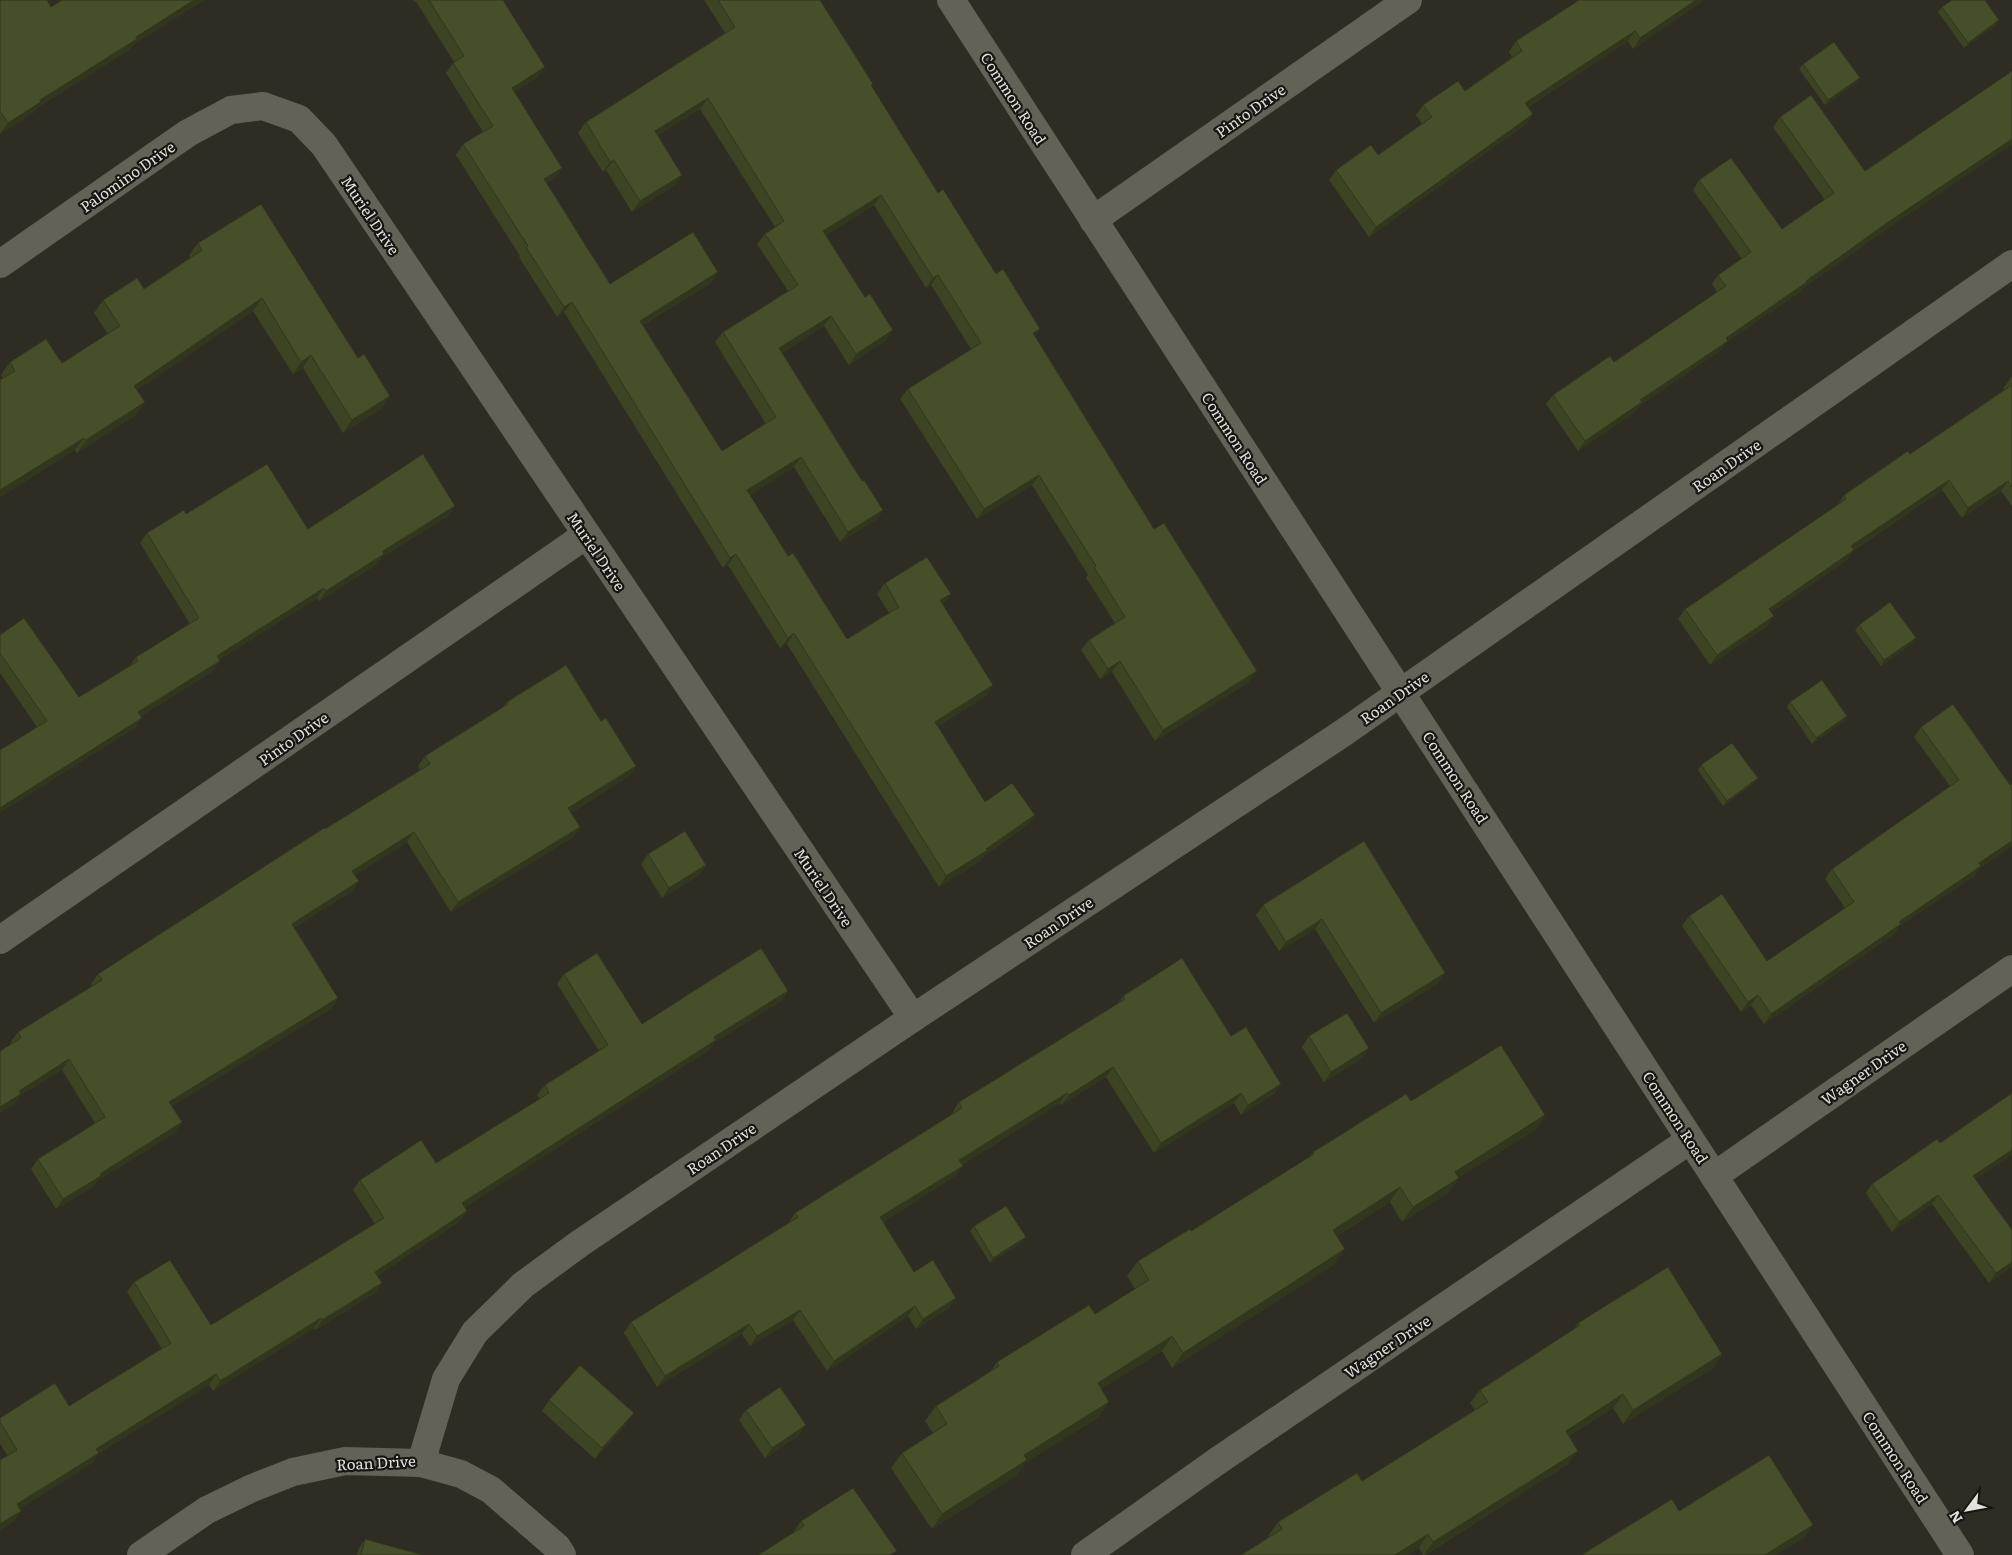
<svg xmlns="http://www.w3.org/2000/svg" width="2012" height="1555" font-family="Literata,serif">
<rect width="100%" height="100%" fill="#2f2d23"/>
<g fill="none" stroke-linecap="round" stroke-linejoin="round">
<g stroke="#646257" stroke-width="28">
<polyline points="951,0 1960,1555"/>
<polyline points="1093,220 1408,0"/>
<polyline points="0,264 188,133 231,110 263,106 299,119 324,145 913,1018"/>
<polyline points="0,940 586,535"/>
<polyline points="1714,1176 2012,969"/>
<polyline points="421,1463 446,1379 475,1332 523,1285 579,1244 913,1018 1343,733 2012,264"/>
<polyline points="141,1555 207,1510 250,1489 293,1472 345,1461 421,1463 461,1474 491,1490 557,1547 562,1555"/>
<polyline points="1085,1555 1216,1462 1690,1140"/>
</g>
</g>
<g fill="#3c4423">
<polygon points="0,0 51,7 62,0 204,0 134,44 129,50 38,107 33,113 0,134"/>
<polygon points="413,0 503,0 538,77 514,92 562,168 554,178 547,183 610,284 711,283 643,325 722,451 766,424 715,342 723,332 788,291 757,244 765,234 775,227 700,109 658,135 675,185 632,212 606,170 603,172 578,133 586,122 725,33 704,0 820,0 873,84 871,86 938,193 996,274 1040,329 1035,336 1249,682 1155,741 1112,672 1100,679 1081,650 1089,640 1115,623 1086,578 1088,575 1032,485 977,519 900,399 908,389 971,349 931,285 926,288 874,205 826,235 886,340 849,365 824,326 782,353 862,481 883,510 876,520 840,542 794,467 750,495 788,556 847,639 889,613 877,594 885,583 943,605 986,696 938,726 985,802 1027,825 984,856 980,861 939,887 787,644 780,648 728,565 723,568 564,312 557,317 519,257 520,256 456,155 463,144 483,132 446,73 454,62 417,3"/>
<polygon points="1704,0 1633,49 1628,41 1528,107 1533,114 1526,124 1369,237 1329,180 1336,170 1378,155 1422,124 1416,115 1423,105 1465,91 1512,57 1509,52 1516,41"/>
<polygon points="1942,7 1996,25 1964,48 1938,12"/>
<polygon points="1803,64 1856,83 1825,105 1799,69"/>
<polygon points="2012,71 2012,144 1881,233 1803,288 1800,292 1728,341 1721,350 1639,406 1635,412 1578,451 1546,404 1553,395 1614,362 1717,292 1712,284 1718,275 1742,259 1693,190 1699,180 1782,229 1825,200 1773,127 1780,117 1865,171"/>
<polygon points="198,243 358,358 390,396 381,409 343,433 303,368 293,374 253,311 137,390 145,402 136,415 77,453 75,450 0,497 0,380 3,378 1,375 10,362 62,363 108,334 94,313 103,300 144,289 191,258 189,255"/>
<polygon points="2012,377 2012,506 2001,491 1962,518 1942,490 1854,550 1847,560 1771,612 1767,626 1710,665 1678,619 1685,609 1837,506 1844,495 1910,454 2004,390 2003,389 2010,379"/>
<polygon points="186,514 308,529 448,516 382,557 377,564 319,601 317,598 219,660 213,671 141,716 142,718 135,728 37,727 0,673 0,635 79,697 130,666 136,657 190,624 140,543 147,533"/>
<polygon points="1859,625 1912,643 1881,666 1855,630"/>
<polygon points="507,702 601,721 636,766 629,776 571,813 580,827 573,837 451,912 407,842 355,875 359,881 352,891 294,928 338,998 331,1009 172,1106 182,1122 174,1133 97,1181 94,1186 56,1209 31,1169 38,1159 95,1123 62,1070 19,1096 14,1104 11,1044 10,1043 18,1032 92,986 91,984 98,974 325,829 420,770 418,766 425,756 503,707"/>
<polygon points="1790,702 1844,721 1812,744 1787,707"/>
<polygon points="1921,727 2010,785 2012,784 2012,846 1980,868 1974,876 1899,926 1894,934 1764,1024 1751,1005 1741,1012 1682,926 1689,916 1767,961 1845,908 1825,879 1832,869 1950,786 1914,737"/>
<polygon points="1701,765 1754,783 1723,806 1698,770"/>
<polygon points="1364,841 1445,973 1438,983 1374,1023 1315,929 1279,951 1256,915 1263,905"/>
<polygon points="648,854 706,865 699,875 662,898 641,864"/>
<polygon points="564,974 642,1024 788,991 781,1001 715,1042 709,1050 465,1207 467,1211 460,1221 377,1276 382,1283 375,1293 315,1330 314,1328 213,1391 209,1385 99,1453 92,1463 19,1509 21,1511 14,1521 0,1530 0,1460 8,1456 0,1444 0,1418 69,1406 162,1349 127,1292 134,1282 211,1325 375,1224 353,1190 360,1180 436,1163 540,1099 537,1095 545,1085 599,1051 557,984"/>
<polygon points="1123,996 1231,1036 1281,1084 1274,1094 1241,1115 1234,1103 1154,1153 1106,1077 1061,1105 1060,1103 962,1165 963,1166 955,1176 883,1222 914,1272 956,1298 949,1308 916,1329 908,1316 827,1371 793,1320 750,1346 742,1334 657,1387 624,1333 631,1322 788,1223 795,1213 953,1114 952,1113 959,1102 1117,1004"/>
<polygon points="1309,1036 1369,1048 1362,1058 1324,1082 1302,1047"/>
<polygon points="1411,1101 1545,1115 1535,1130 1458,1178 1448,1193 1402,1222 1390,1202 1337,1236 1335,1264 1172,1368 1162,1351 1101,1389 1099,1417 1026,1462 1017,1475 932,1529 891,1468 902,1453 933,1433 925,1421 936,1406 990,1372 997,1362 1095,1314 1135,1289 1127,1276 1138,1261 1191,1231 1309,1157 1313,1152"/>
<polygon points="1940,1143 1975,1180 2012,1267 1989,1283 1932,1204 1892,1232 1866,1193 1872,1184"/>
<polygon points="974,1226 1022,1242 990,1263 970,1231"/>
<polygon points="1578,1323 1722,1354 1713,1368 1623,1424 1613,1408 1569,1436 1568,1464 1425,1555 1423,1555 1419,1548 1407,1555 1241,1555 1269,1537 1268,1536 1278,1522 1362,1481 1475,1410 1470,1403 1480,1390 1574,1329"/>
<polygon points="549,1400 627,1423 595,1459 542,1411"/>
<polygon points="746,1410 799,1435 765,1458 739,1420"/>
<polygon points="801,1521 897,1551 792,1534"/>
<polygon points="365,1539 423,1555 357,1555 359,1548"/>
</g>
<g fill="#31371d">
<polygon points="194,0 204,0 134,44 129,50 38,107 33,113 0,134 8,123 40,100 136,37"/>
<polygon points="1696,0 1704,0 1633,49 1640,38"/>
<polygon points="1999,20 1996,25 1964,48 1968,43"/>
<polygon points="1635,31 1628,41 1518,113 1525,103"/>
<polygon points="545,67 538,77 504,98 512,88"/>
<polygon points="1860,78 1856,83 1825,105 1828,100"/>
<polygon points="708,98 700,109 648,141 655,131"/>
<polygon points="1533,114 1526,124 1369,237 1376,227"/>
<polygon points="2012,139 2012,144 1881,233 1803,288 1800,292 1728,341 1721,350 1639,406 1635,412 1578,451 1585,441 1726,338 1887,223"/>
<polygon points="614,160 606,170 603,172 610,162"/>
<polygon points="562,168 554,178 537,189 544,179"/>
<polygon points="682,175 675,185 632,212 640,201"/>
<polygon points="881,195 874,205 815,242 823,231"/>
<polygon points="718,272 711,283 632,331 640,321"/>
<polygon points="938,275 931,285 926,288 933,278"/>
<polygon points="262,298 253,311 126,398 134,386"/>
<polygon points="572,302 564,312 557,317 564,307"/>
<polygon points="831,316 824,326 772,359 779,348"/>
<polygon points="1040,329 1033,339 1033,333"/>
<polygon points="893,330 886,340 849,365 856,354"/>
<polygon points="311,355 303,368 293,374 301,362"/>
<polygon points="390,396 381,409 343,433 352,420"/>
<polygon points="145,402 136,415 77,453 86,440"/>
<polygon points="84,438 75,450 0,497 0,490"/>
<polygon points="801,457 794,467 740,501 747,490"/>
<polygon points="1039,475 1032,485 977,519 984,509"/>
<polygon points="1949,480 1942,490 1844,556 1851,546"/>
<polygon points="2008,481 2001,491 1962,518 1968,508"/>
<polygon points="455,506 448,516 382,557 377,564 319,601 326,591 383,551"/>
<polygon points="883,510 876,520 840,542 848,532"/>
<polygon points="1854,550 1847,560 1762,619 1769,609"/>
<polygon points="736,554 728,565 723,568 730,558"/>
<polygon points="324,588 317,598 210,666 217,656"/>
<polygon points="951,594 943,604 933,611 940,600"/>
<polygon points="1774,616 1767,626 1710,665 1717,655"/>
<polygon points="794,633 787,644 780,648 788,638"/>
<polygon points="1916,638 1912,643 1881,666 1884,660"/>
<polygon points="220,661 213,671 131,722 138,712"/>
<polygon points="1120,661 1112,672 1100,679 1108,669"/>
<polygon points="1257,671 1249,682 1155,741 1163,730"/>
<polygon points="993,685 986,696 927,732 935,722"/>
<polygon points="1847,716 1844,721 1812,744 1816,738"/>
<polygon points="142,718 135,728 0,813 0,808"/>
<polygon points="636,766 629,776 561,819 568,808"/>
<polygon points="1758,778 1754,783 1723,806 1727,801"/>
<polygon points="1035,815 1027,825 984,856 980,861 939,887 946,876"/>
<polygon points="580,827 573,837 451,912 458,902"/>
<polygon points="414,832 407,842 345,881 352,871"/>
<polygon points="2012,841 2012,846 1980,868 1974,876 1899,926 1894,934 1764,1024 1771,1014 1979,863"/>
<polygon points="706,865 699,875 662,898 669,888"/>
<polygon points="359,881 352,891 285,934 292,924"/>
<polygon points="1322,919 1315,929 1279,951 1286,942"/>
<polygon points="1445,973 1438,983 1374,1023 1381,1013"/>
<polygon points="788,991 781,1001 715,1042 709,1050 455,1214 462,1203 714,1037"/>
<polygon points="1758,995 1751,1005 1741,1012 1748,1002"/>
<polygon points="338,998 331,1009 162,1112 169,1102"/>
<polygon points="1369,1048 1362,1058 1324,1082 1331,1072"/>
<polygon points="69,1059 62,1070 19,1096 14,1104 0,1113 0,1107 19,1091"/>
<polygon points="1113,1067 1106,1077 1061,1105 1069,1095"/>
<polygon points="1281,1084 1274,1094 1241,1115 1248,1105"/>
<polygon points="1067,1093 1060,1103 952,1171 959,1160"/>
<polygon points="1241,1093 1234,1103 1154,1153 1161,1143"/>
<polygon points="1545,1115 1535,1130 1444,1187 1455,1172"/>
<polygon points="182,1122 174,1133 97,1181 94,1186 56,1209 63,1199 100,1174"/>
<polygon points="2012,1150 2012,1155 1966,1186 1973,1176"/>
<polygon points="963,1166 955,1176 873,1228 880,1217"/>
<polygon points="1459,1178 1448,1193 1402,1222 1413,1207"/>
<polygon points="1400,1187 1390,1202 1322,1245 1333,1230"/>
<polygon points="1938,1195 1932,1204 1892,1232 1899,1222"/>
<polygon points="467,1211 460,1221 368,1282 375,1272"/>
<polygon points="1026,1237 1022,1242 990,1263 993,1258"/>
<polygon points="1345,1249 1335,1264 1172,1368 1183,1353"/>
<polygon points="2012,1262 2012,1267 1989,1283 1996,1273"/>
<polygon points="382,1283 375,1293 315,1330 322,1320"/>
<polygon points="956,1298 949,1308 916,1329 923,1319"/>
<polygon points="915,1306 908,1316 827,1371 834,1361"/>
<polygon points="800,1310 793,1320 750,1346 757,1336"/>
<polygon points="321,1318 314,1328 213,1391 220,1381"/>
<polygon points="749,1324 742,1334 657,1387 665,1376"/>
<polygon points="1172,1336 1162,1351 1087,1398 1098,1383"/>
<polygon points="1722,1354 1713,1368 1623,1424 1633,1410"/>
<polygon points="216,1374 209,1385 89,1459 96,1449"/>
<polygon points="1623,1394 1613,1408 1556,1444 1566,1431"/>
<polygon points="1109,1402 1099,1417 1026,1462 1017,1475 932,1529 942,1514 1024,1455"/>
<polygon points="634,1413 627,1423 595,1459 602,1448"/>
<polygon points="806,1425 799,1435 765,1458 772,1448"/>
<polygon points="1578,1451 1568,1464 1424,1555 1433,1542"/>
<polygon points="99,1453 92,1463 10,1515 17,1504"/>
<polygon points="21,1511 14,1521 0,1530 0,1524"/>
<polygon points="1813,1525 1804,1538 1776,1555 1765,1555"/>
<polygon points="1428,1534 1419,1548 1407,1555 1395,1555"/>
</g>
<g fill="#464f29" stroke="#31371d">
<polygon points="0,0 47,0 51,7 62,0 194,0 136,37 137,39 40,100 41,102 8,123 0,111"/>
<polygon points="429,0 503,0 545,67 512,88 562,168 544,179 610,284 693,232 718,272 640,321 722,451 776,417 723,332 798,285 765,234 784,221 708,98 655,131 682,175 640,201 614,160 610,162 586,122 735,27 718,0 820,0 873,84 871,85 938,193 943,189 996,274 1003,269 1040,329 1033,333 1154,529 1164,523 1257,671 1163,730 1120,661 1108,669 1089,640 1125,617 1094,567 1096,566 1039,475 984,509 908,389 981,343 938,275 933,278 881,195 823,231 865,297 870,294 893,330 856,354 831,316 779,348 862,481 864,480 883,510 848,532 801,457 747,490 788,556 793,553 847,639 899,607 885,583 927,557 951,594 940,600 993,685 935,722 985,802 1012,783 1035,815 986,849 988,850 946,876 794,633 788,638 736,554 730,558 572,302 564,307 526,247 528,246 463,144 493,126 453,63 464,56"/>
<polygon points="1579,0 1696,0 1640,38 1635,31 1525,103 1533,114 1376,227 1336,170 1371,145 1378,155 1432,117 1423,105 1458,81 1465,91 1522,51 1516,41"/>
<polygon points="1952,0 1985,0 1999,20 1968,43 1942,7"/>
<polygon points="1834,42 1860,78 1828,100 1803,64"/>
<polygon points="2012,71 2012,139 1887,223 1806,281 1807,282 1726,338 1728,341 1640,400 1642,402 1585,441 1553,395 1610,356 1614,362 1726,286 1718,275 1751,252 1699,180 1731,158 1782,229 1834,193 1780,117 1811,95 1865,171"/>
<polygon points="261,204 358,358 364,354 390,396 352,420 311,355 301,362 262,298 134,386 145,402 86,440 84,438 0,490 0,380 15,371 10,362 46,339 62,363 120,326 103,300 137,278 144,289 202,250 198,243"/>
<polygon points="2012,385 2012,487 2008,481 1968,508 1949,480 1851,546 1854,550 1769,609 1774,616 1717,655 1685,609 1846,499 1844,495 1908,451 1910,454"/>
<polygon points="423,454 455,506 383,551 384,554 326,591 324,588 217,656 220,661 138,712 142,718 0,808 0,750 47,721 0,653 0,635 24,618 79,697 138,661 136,657 199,618 147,533 184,510 186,514 267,464 308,529"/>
<polygon points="1890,602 1916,638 1884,660 1859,625"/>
<polygon points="566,665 601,721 606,718 636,766 568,808 580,827 458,902 414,832 352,871 359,881 292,924 338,998 169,1102 182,1122 100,1174 101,1176 63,1199 38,1159 105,1117 69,1059 19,1091 21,1094 0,1107 0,1051 21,1038 18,1032 102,980 98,974 324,828 325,829 430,764 425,756 508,704 507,702"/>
<polygon points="1822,680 1847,716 1816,738 1790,702"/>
<polygon points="1953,704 2010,785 2012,784 2012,841 1979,863 1981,866 1899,922 1901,924 1771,1014 1758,995 1748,1002 1689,916 1722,894 1767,961 1854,902 1832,869 1959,780 1921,727"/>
<polygon points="1732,743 1758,778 1727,801 1701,765"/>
<polygon points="685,831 706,865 669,888 648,854"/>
<polygon points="1364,841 1445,973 1381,1013 1322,919 1286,942 1263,905"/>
<polygon points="761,948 788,991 714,1037 716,1040 462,1203 467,1211 375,1272 382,1283 322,1320 321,1318 220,1381 216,1374 96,1449 99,1453 17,1504 21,1511 0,1524 0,1460 17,1450 0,1422 0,1418 55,1383 69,1406 171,1343 134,1282 170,1260 211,1325 384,1218 360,1180 421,1140 436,1163 549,1093 545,1085 608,1045 564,974 597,953 642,1024"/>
<polygon points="1182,958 1231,1036 1246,1027 1281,1084 1248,1105 1241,1093 1161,1143 1113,1067 1069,1095 1067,1093 959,1160 963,1166 880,1217 914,1272 933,1260 956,1298 923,1319 915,1306 834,1361 800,1310 757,1336 749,1324 665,1376 631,1322 798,1217 795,1213 962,1108 959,1102 1125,999 1123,996"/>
<polygon points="1347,1013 1369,1048 1331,1072 1309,1036"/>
<polygon points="1501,1045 1545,1115 1455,1172 1459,1178 1413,1207 1400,1187 1333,1230 1345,1249 1183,1353 1172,1336 1098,1383 1109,1402 1024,1455 1027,1460 942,1514 902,1453 947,1424 936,1406 999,1366 997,1362 1089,1305 1095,1314 1149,1280 1138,1261 1190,1229 1191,1231 1314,1154 1313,1152 1406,1094 1411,1101"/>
<polygon points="2012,1093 2012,1150 1973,1176 2012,1230 2012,1262 1996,1273 1938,1195 1899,1222 1872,1184 1937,1139 1940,1143"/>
<polygon points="1006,1206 1026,1237 993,1258 974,1226"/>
<polygon points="1668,1267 1722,1354 1633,1410 1623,1394 1566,1431 1578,1451 1433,1542 1428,1534 1395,1555 1241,1555 1282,1529 1278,1522 1357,1473 1362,1481 1488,1402 1480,1390 1580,1325 1578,1323"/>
<polygon points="580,1365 634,1413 602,1448 549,1400"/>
<polygon points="780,1387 806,1425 772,1448 746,1410"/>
<polygon points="1769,1455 1813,1525 1765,1555 1584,1555 1583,1554 1672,1499 1679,1511"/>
<polygon points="853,1488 897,1551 890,1555 758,1555 804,1526 801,1521"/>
<polygon points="365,1539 423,1555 361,1555"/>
</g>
<g text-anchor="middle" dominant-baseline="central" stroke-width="4.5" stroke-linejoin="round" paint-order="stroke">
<g font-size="15" fill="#e2e1da" stroke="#161511">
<text transform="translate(1014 98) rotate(57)">Common Road</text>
<text transform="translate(1250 110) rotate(-35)">Pinto Drive</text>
<text transform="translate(127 176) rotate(-35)">Palomino Drive</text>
<text transform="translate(371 215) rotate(56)">Muriel Drive</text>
<text transform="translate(1235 438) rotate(57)">Common Road</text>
<text transform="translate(1726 465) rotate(-35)">Roan Drive</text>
<text transform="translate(597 551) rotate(56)">Muriel Drive</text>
<text transform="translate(1394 697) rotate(-35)">Roan Drive</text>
<text transform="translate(293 738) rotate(-35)">Pinto Drive</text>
<text transform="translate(1456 777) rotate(57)">Common Road</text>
<text transform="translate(824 887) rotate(56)">Muriel Drive</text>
<text transform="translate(1058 922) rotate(-34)">Roan Drive</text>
<text transform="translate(1863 1072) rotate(-35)">Wagner Drive</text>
<text transform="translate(1676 1117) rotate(57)">Common Road</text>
<text transform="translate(721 1148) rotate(-34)">Roan Drive</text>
<text transform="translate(1387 1346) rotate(-34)">Wagner Drive</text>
<text transform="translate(1896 1457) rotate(57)">Common Road</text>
<text transform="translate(376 1462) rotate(-3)">Roan Drive</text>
</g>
</g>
<g transform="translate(1967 1510) rotate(238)" stroke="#161511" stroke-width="4" paint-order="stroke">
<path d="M0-4L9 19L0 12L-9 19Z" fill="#e2e1da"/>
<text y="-8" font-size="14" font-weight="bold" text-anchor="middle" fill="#e2e1da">N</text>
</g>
</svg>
